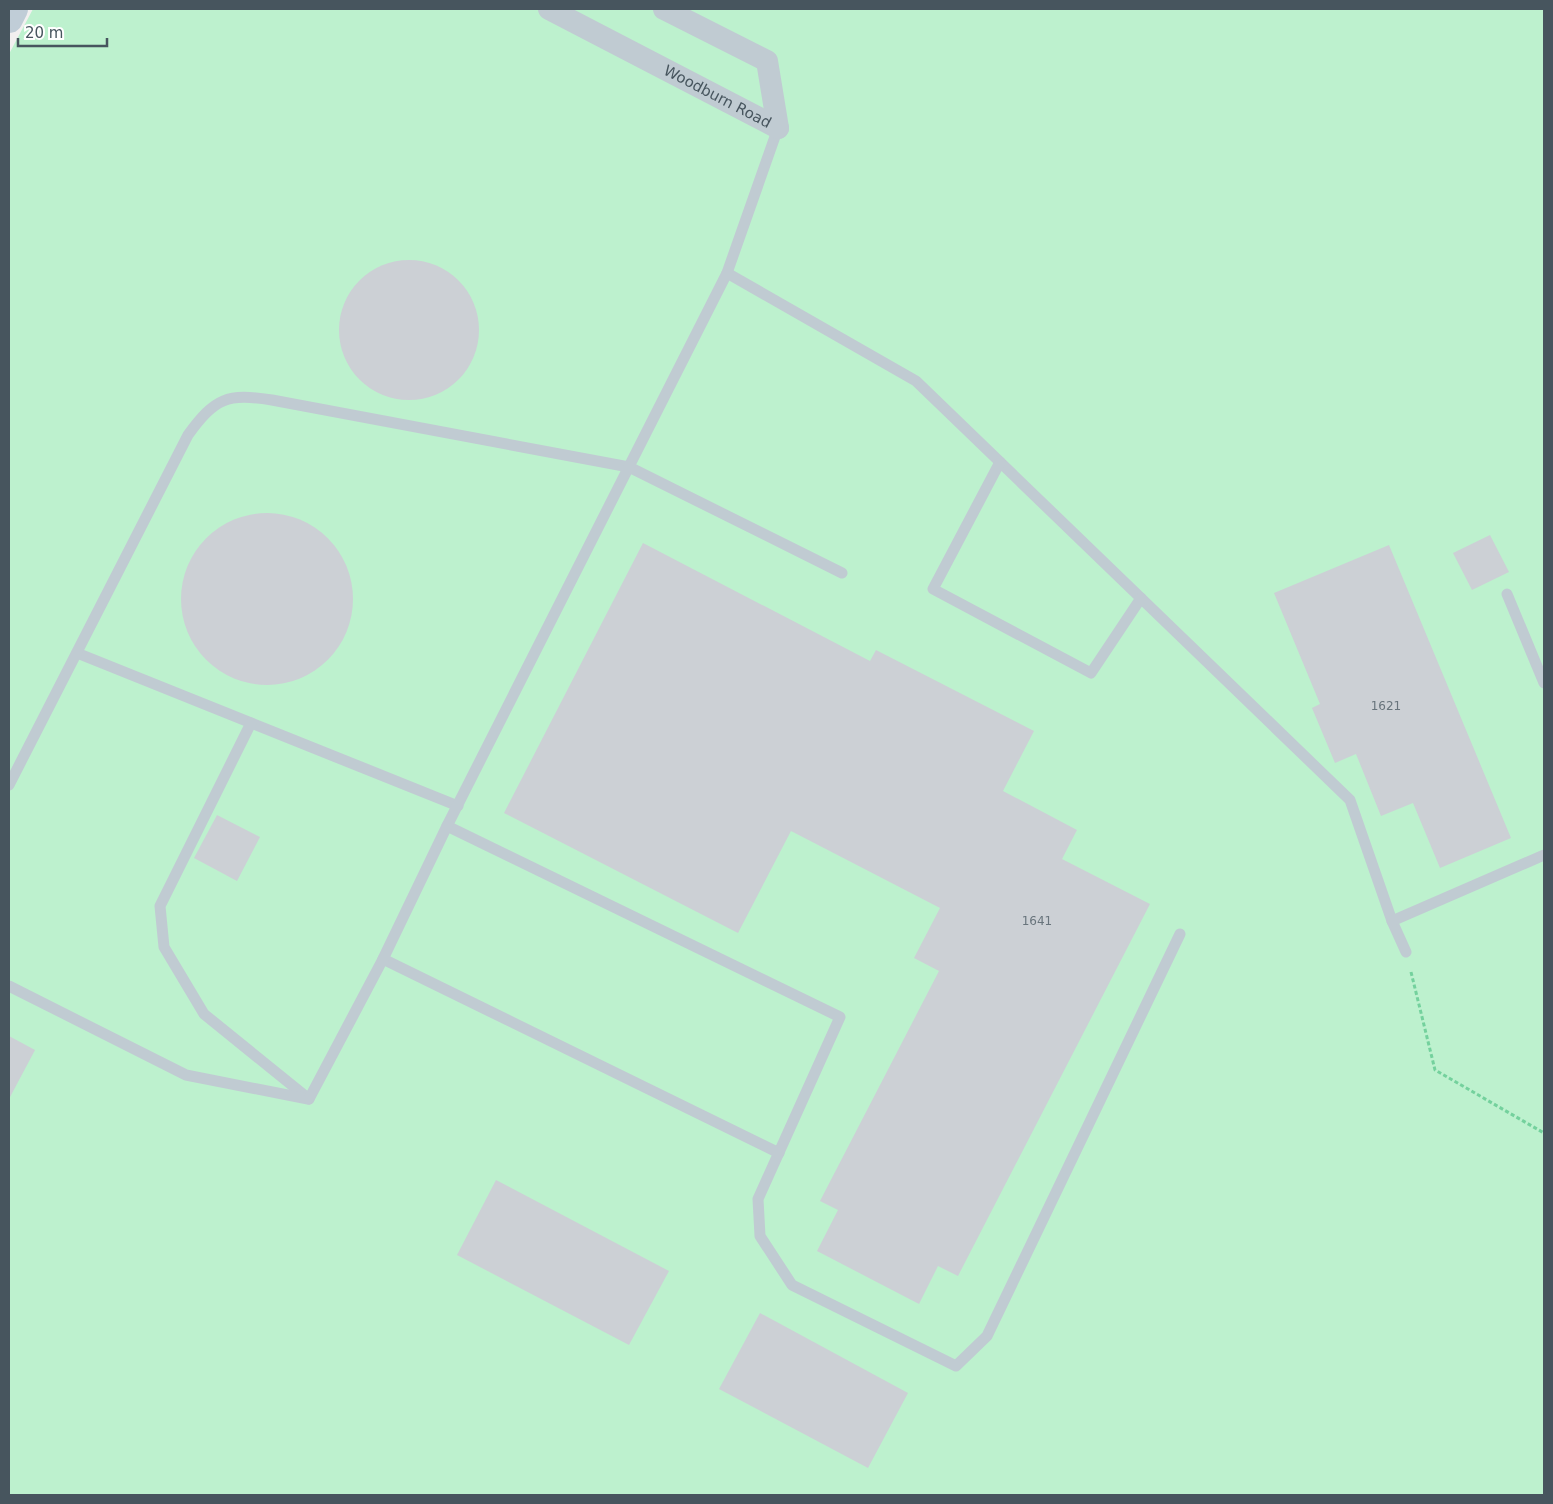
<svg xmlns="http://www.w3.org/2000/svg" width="1553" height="1504" font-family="'DejaVu Sans',sans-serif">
<rect width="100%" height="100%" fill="#f2f0f0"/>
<polygon fill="#bdf1ce" points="33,9 1544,9 1544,1495 9,1495 9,54"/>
<g fill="#ccd0d5">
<circle cx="409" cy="330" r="70"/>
<circle cx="267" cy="599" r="86"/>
<polygon points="1490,535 1509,572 1472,590 1453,553"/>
<polygon points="643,543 870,661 876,650 1034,731 1003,791 1077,830 1062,859 1150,904 958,1276 938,1266 919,1304 817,1251 838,1210 820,1201 939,971 914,958 940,908 791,831 738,933 504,813"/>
<polygon points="1389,545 1511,838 1440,868 1413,803 1381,816 1356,754 1335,763 1312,708 1320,704 1274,593"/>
<polygon points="217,815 260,837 237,881 194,858"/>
<polygon points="9,1036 35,1050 9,1099"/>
<polygon points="496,1180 669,1271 629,1345 457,1255"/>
<polygon points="760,1313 908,1393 868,1468 719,1389"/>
</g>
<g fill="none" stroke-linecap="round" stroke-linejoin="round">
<polyline stroke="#74d19d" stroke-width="3" stroke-dasharray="4 2.5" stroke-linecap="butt" points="1411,972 1435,1070 1544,1133"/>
<g stroke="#c0cbd2" stroke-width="11">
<polyline points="727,273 916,381 1350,800 1392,921 1406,952"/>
<polyline points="1000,462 933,589 1091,673 1141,598"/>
<polyline points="1507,594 1544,683"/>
<polyline points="77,653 458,806"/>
<polyline points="251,723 160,906 164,947 204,1014 309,1099"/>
<path d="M9 785 188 435C215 398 227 393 272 400L629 467 842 573"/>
<polyline points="447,826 840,1017 758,1199 760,1236 792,1285 956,1366 987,1336 1180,934"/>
<polyline points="1392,921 1544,855"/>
<polyline points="383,959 779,1153"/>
<polyline points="9,986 186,1075 308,1099"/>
<polyline points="309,1099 383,959 447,826 727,273 778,128"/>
</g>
<g stroke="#c0cbd2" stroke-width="22">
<path id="s1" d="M549 9 778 128"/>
<polyline points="664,9 767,61 778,128"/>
</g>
<polyline stroke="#c0cdd7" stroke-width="28" points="9,19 14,9"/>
</g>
<g text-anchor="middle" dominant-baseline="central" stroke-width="5" stroke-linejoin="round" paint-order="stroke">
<g font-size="12" fill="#68747c">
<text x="1386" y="706">1621</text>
<text x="1037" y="921">1641</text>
</g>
<g font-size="15" fill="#47555e" stroke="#fff">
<text stroke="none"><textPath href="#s1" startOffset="190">Woodburn Road</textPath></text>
</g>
</g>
<rect width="1553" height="1504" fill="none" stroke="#47555e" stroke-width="20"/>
<path d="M18 38v8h89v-8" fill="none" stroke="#47555e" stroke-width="2.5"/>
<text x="25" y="38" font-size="15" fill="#47555e" stroke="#ffffff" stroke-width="4" paint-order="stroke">20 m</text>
</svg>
